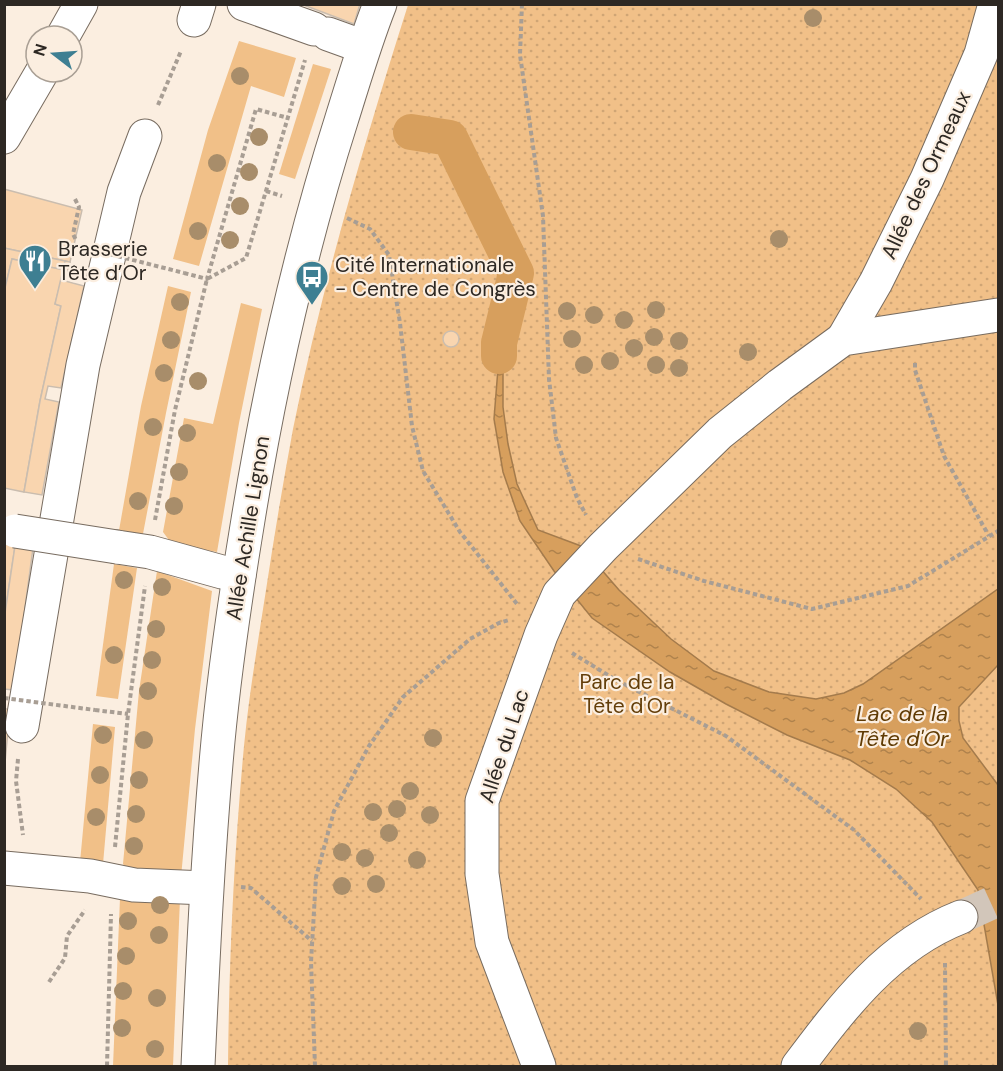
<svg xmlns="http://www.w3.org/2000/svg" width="1003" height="1071" font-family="'DM Sans',sans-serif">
<defs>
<pattern id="park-dots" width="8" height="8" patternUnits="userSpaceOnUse" patternTransform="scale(1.5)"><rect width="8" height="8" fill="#f1c088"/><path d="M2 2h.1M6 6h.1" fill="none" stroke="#cfa575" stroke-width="1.8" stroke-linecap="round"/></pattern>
<pattern id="water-ripples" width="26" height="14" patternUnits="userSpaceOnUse" patternTransform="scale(1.5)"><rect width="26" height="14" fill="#d79f5d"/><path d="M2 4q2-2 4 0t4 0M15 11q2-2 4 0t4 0" fill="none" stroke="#af824c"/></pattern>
</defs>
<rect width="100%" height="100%" fill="#fbeee0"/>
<g fill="#f1c088">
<polygon points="239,41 296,58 284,97 251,86 199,266 173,259 208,130"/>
<polygon points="313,64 331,69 295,179 279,174"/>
<polygon points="168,286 191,292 166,413 142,539 118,536 141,406"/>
<polygon points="241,303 262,309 239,423 217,552 172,544 163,532 184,418 213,424"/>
<polygon points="114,564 137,568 118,699 96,696"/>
<polygon points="157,571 212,591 195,729 181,877 133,875 123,864 139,691"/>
<polygon points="93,724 115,727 103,864 80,862"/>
<polygon points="120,898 180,899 173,1066 113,1066"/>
</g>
<path fill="url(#park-dots)" d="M408 5H998V1066H228C229 960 234 853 244 746 249 694 258 642 266 590 274 537 283 483 293 429 322 285 364 144 408 5Z"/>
<polygon fill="url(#water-ripples)" stroke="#a47b4c" stroke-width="1.5" points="499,356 503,366 503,407 508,444 517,484 538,530 581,546 619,590 671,639 714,671 769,692 816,699 844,693 863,684 998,589 998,665 959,707 959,721 963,738 998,785 998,1005 978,890 932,822 896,789 850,760 787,735 726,704 670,672 592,618 554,571 520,521 503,472 494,419"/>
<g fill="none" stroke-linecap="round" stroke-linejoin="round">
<polyline stroke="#d79f5d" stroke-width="36" points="411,132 450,138 516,273 499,343 499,356"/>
</g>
<g fill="#f9d5af" stroke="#cabdaf" stroke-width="1.5">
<polygon points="301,4 360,4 354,24"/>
<polygon points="4,189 82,210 70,262 4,248"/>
<polygon points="4,248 65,261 64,270 12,259 4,292"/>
<polygon points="12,259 64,270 55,304 61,306 40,401 24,492 4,488 4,292"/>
<polygon points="65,261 70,262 65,281 84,286 61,388 48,386 45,399 59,402 42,495 24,492 40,401 61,306 55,304"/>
<circle cx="451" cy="339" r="8"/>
<polygon points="5,544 15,546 4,619 4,549"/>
<polygon points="15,546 33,548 14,690 4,689 4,620"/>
<polygon points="4,709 10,709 4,773"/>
</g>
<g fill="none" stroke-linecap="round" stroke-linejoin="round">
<polyline stroke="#d2c6ba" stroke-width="33" stroke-dasharray="33 16" stroke-linecap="butt" points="961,917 998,900"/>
<g stroke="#786c60" stroke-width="35">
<g id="minor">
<polyline points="244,4 314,29"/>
<polyline points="194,20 199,4"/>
<polyline points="328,34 364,47"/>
<polyline points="63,36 81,4"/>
<polyline points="4,137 42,72"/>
<polyline points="843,339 876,282 927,179 981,54 995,4"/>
<polyline points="117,547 150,552 222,572 239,575"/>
<polyline points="22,726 83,365 124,192 145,136"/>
<polyline points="4,868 90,876 134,885 206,888"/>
<path d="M198 1066C203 958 208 849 218 741 225 667 236 593 248 520 270 384 300 250 342 118 354 80 365 42 380 4"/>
<polyline points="539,1066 492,942 482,874 482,801 541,635 559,594 603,547 720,433 780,385 843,339 998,315"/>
<path d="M798 1066C843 1006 889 945 961 917"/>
</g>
</g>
<g stroke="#a89e94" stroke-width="4" stroke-dasharray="4.5 3" stroke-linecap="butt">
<polyline points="522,4 520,55 543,216 549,379 556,438 577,498 586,515"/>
<polyline points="158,105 181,51"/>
<polyline points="266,191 282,196"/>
<polyline points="75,199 79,207 73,234 76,240"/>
<polyline points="347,218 370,229 389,255 400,323 412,426 423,471 460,532 517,604"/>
<polyline points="184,273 207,279 256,109 288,118"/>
<polyline points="915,363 915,370 944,456 989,536"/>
<polyline points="155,520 175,410 207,279 246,258 305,60"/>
<polyline points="638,559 704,581 812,609 908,586 998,531"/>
<polyline points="572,653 616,680 726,736 854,830 921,899"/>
<polyline points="95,710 128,714"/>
<polyline points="18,759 16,781 23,835"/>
<polyline points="115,847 128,714 145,586"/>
<polyline points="241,887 251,888 312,941"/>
<polyline points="945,963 946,1066"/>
<polyline points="49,982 65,958 67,936 85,910"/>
<polyline points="107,1066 111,914"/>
<polyline points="315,1066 311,962 316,877 334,811 369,746 403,697 470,639 499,623 509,620"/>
</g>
<use href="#minor" stroke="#fff" stroke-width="33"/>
<g stroke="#786c60" stroke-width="35" stroke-linecap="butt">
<polyline id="minor-bridge" points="15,531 117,547"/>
</g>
<g stroke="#a89e94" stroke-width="4" stroke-dasharray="4.5 3" stroke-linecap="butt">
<polyline points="74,245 184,273"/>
<polyline points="4,698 95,710"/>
</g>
<use href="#minor-bridge" stroke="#fff" stroke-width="33"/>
</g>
<g fill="#a88d6a">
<circle cx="813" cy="18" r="9"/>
<circle cx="240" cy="76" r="9"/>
<circle cx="259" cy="137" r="9"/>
<circle cx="217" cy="163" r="9"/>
<circle cx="249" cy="172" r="9"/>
<circle cx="240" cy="206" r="9"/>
<circle cx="198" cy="231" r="9"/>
<circle cx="779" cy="239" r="9"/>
<circle cx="230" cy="240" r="9"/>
<circle cx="180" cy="302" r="9"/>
<circle cx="656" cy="310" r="9"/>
<circle cx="567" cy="311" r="9"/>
<circle cx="594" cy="315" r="9"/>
<circle cx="624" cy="320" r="9"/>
<circle cx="654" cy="337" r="9"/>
<circle cx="572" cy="339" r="9"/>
<circle cx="171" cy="340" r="9"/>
<circle cx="679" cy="341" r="9"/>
<circle cx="634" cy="348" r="9"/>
<circle cx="748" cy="352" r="9"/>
<circle cx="610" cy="361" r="9"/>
<circle cx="584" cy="365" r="9"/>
<circle cx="656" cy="365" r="9"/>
<circle cx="679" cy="368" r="9"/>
<circle cx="164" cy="373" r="9"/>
<circle cx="198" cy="381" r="9"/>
<circle cx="153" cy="427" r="9"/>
<circle cx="187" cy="433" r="9"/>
<circle cx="179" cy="472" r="9"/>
<circle cx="138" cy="501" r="9"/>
<circle cx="174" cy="506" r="9"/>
<circle cx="124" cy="580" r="9"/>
<circle cx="162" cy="587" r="9"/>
<circle cx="156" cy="629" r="9"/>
<circle cx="114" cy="655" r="9"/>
<circle cx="152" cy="660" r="9"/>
<circle cx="148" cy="691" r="9"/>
<circle cx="103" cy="735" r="9"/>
<circle cx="433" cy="738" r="9"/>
<circle cx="144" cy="740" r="9"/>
<circle cx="100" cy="775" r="9"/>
<circle cx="139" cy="780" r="9"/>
<circle cx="410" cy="791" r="9"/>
<circle cx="397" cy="809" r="9"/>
<circle cx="373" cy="812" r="9"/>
<circle cx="136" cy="814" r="9"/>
<circle cx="430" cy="815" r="9"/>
<circle cx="96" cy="817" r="9"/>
<circle cx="389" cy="833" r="9"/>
<circle cx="134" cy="846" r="9"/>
<circle cx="342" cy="852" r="9"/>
<circle cx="365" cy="858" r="9"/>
<circle cx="417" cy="860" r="9"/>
<circle cx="376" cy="884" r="9"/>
<circle cx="342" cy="886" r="9"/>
<circle cx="160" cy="905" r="9"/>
<circle cx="128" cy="921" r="9"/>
<circle cx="159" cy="935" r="9"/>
<circle cx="126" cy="956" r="9"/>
<circle cx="123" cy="991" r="9"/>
<circle cx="157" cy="998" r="9"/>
<circle cx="122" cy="1028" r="9"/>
<circle cx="918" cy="1031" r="9"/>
<circle cx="155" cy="1049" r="9"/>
</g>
<defs>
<g id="restaurant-pin" transform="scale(1.725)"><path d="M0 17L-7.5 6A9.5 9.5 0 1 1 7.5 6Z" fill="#3e7f92" stroke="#fbeee0"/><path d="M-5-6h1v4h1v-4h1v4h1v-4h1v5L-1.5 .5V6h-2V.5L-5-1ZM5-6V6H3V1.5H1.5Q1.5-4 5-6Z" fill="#fff"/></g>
<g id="bus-pin" transform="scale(1.725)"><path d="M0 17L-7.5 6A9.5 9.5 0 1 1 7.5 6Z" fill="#3e7f92" stroke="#fbeee0"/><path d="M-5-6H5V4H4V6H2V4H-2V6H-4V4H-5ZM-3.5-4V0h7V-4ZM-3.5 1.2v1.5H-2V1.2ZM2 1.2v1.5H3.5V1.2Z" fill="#fff"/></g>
</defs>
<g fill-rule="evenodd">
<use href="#restaurant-pin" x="35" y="261"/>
<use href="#bus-pin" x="312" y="277"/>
</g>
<g text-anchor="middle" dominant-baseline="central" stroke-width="4.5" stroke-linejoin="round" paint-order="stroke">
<g font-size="21" fill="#2d2823" stroke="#fbeee0">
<text transform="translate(926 175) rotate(-65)">Allée des Ormeaux</text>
<text transform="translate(248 528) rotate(-81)">Allée Achille Lignon</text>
<text transform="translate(504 746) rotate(-72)">Allée du Lac</text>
</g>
<g font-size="21" fill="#2d2823" stroke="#fbeee0" text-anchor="start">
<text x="58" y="249">Brasserie<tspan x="58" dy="24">Tête d’Or</tspan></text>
<text x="335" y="265">Cité Internationale<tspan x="335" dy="24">- Centre de Congrès</tspan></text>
</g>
<g font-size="21" fill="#643e09" stroke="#fbeee0">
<text x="627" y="682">Parc de la<tspan x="627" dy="24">Tête d'Or</tspan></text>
</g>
<g font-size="22" font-style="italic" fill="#603b04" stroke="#fbeee0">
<text x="902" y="713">Lac de la<tspan x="902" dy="25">Tête d'Or</tspan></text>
</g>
</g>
<rect width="1003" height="1071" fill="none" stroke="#2d2823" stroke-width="12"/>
<g transform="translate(54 54) rotate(287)"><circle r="28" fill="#fbeee0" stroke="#a99f94" stroke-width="1.5"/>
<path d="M0-4.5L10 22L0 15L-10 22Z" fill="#3e7f92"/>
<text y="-9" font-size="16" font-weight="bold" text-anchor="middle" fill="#2d2823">N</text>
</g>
</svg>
